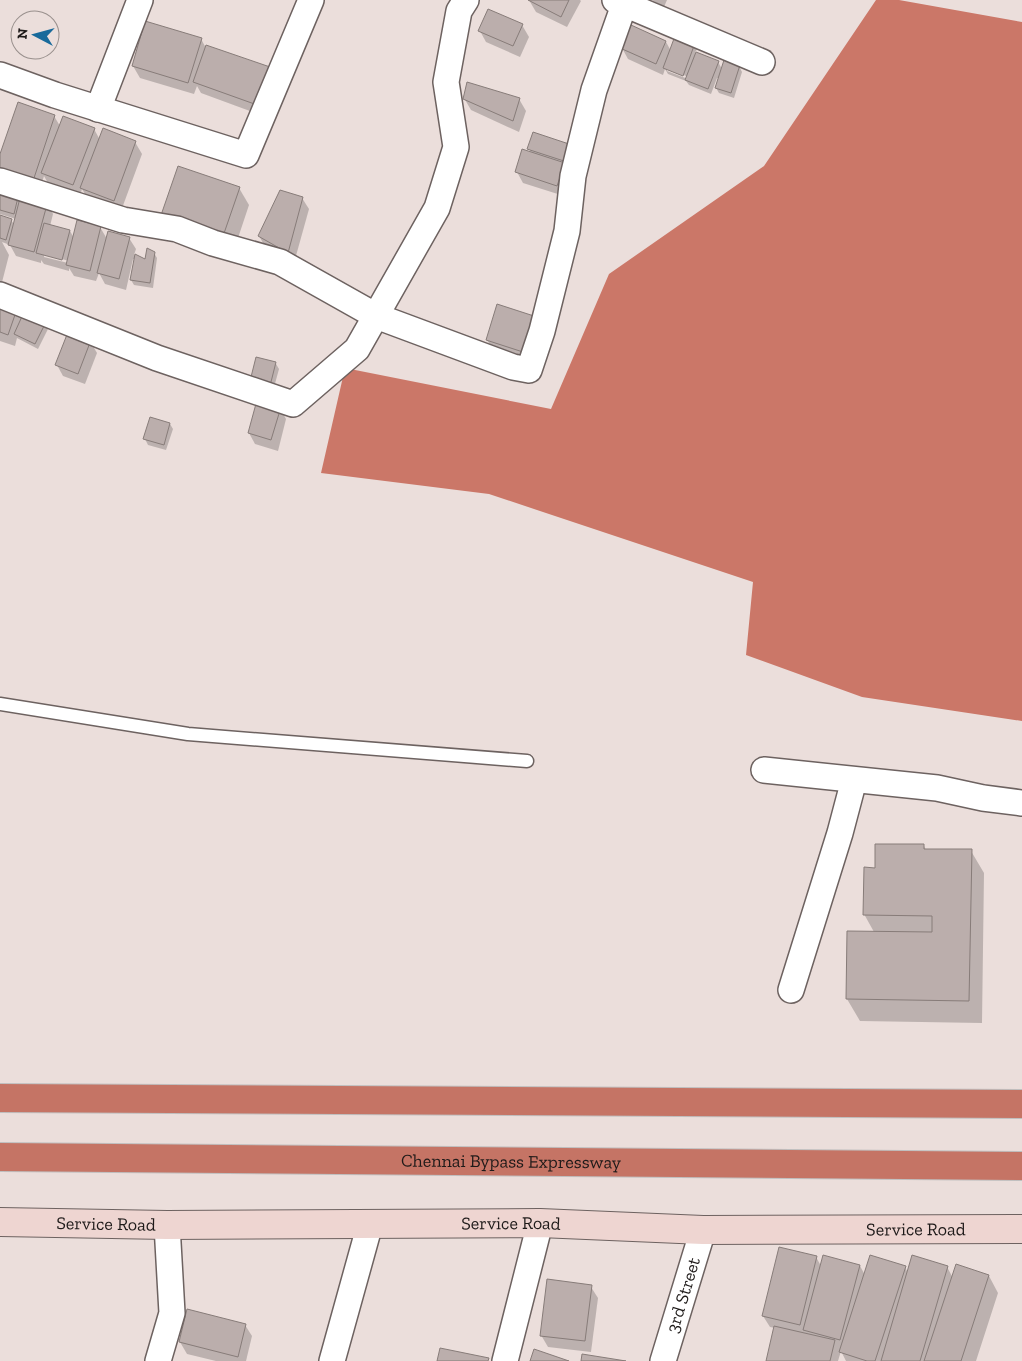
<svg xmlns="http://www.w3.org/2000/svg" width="1022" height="1361" font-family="'Zilla Slab',serif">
<rect width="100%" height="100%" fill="#ebdedb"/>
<polygon fill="#cb7768" points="876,0 899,0 1022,22 1022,721 862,697 746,655 753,582 489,494 321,473 345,368 551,409 609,274 764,166"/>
<g fill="#0003" fill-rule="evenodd">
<polygon points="529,0 580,0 581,1 567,27 536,12"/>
<polygon points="652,0 667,0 664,7"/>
<polygon points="522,25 529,37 520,57 486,42 480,31"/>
<polygon points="201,39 206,48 266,117 201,93 197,86 194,94 140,78 133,66"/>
<path d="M666 42 671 51 694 44 697 49 695 53 718 62 722 69 739 66 742 72 734 98 719 93 716 88 719 78H717L711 94 689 85 686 81 668 74 665 69 663 75 628 59 622 48ZM667 69 689 77 688 79 667 71Z"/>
<polygon points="464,98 519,99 526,111 519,132 471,110"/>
<polygon points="54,116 60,126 94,129 100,140 103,130 135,142 142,154 121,211 88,199 82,189 80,196 49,185 44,176 39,192 0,158"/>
<polygon points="575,147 564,196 523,183 517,172 531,153 529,149"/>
<polygon points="239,188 249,205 231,259 170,238"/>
<path d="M0 189 47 202 53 214 50 226 70 231 74 238 100 227 107 239 129 238 136 249 134 255 146 260 154 253 157 258 153 288 134 285 131 280 135 259H133L126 290 105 284 99 273 96 281 74 276 69 268V271L44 264 41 260V263L16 256 10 245 2 242 9 255 0 290V217L11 220 15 226 16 219 0 214ZM44 254 69 261 68 263 44 257Z"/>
<polygon points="302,198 309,209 294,263 266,248 259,236"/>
<polygon points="0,304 16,310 22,320 45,323 48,329 38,349 17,338 15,346 0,341"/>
<polygon points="498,306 533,364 494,351 487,340"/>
<polygon points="90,341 97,353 85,384 63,376 57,365"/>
<polygon points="257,358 276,364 279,369 273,391"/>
<polygon points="280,408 286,419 278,451 255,444 249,433"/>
<polygon points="170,424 173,429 166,450 148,445 145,439"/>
<polygon points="924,846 926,850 971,851 984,873 982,1023 860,1021 847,999 874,932 864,914 876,869"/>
<polygon points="816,1257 821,1266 860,1266 865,1275 905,1267 908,1273 947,1267 953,1278 989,1276 998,1293 976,1361 846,1361 841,1351 838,1361 767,1361 775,1328 770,1327 763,1316"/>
<polygon points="591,1287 598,1298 591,1352 548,1347 541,1335"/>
<polygon points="245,1325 252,1336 246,1361 216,1361 187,1354 180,1342"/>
</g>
<g fill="#bbaeac" stroke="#877c79">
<polygon points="528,0 569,0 561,17"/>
<polygon points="488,9 523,24 513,46 478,31"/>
<polygon points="145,21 202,38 188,83 132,66"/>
<polygon points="631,25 666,41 656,64 620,48"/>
<polygon points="675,36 695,43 683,76 663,68"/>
<polygon points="206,45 273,68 260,106 193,82"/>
<polygon points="696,52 719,61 708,89 685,80"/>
<polygon points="724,60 740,65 731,93 715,88"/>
<polygon points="467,82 520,98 513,121 463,99"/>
<polygon points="18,102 55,115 33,181 0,170 0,154"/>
<polygon points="63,116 95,128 73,185 41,173"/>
<polygon points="103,128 136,141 114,201 80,188"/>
<polygon points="533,132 575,146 570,163 527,149"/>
<polygon points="522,149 565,163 557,186 515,172"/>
<polygon points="178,166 240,187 221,242 159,221"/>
<polygon points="0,188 19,193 14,214 0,210"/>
<polygon points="280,190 303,197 288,253 258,236"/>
<polygon points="21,194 48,201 34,252 8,245"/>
<polygon points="0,215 12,219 6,240 0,238"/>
<polygon points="77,220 101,226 90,271 66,265"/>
<polygon points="44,223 70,230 62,260 36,253"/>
<polygon points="108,231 130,237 119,279 97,273"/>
<polygon points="147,248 155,252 150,283 130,280 135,254 145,259"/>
<polygon points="0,303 17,309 8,335 0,332"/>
<polygon points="497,304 537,317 526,353 486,340"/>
<polygon points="24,312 46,322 35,344 14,334"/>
<polygon points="68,332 91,340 78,374 55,365"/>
<polygon points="256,357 276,362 270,386 250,381"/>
<polygon points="257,400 281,407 271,440 248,433"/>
<polygon points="150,417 170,423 164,445 143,439"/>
<polygon points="875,844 924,844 924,849 972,849 969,1001 846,999 847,931 932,932 932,916 863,915 864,867 875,868"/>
<polygon points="779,1247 817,1256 800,1325 762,1316"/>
<polygon points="823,1255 860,1265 840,1340 803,1330"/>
<polygon points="870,1255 906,1266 875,1361 867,1361 839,1352"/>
<polygon points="912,1255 948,1266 920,1361 881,1361"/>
<polygon points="956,1264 989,1275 961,1361 924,1361"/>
<polygon points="547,1279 592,1285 585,1341 540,1336"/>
<polygon points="187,1309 246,1324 238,1357 179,1342"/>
<polygon points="774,1326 835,1340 830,1361 766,1361"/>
<polygon points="440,1348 489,1358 488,1361 437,1361"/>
<polygon points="534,1349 569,1361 530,1361"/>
<polygon points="582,1354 626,1361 581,1361"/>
</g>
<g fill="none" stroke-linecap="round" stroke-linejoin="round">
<g stroke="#6d6260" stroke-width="15">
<polyline id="lane" points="0,704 188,734 527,761"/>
</g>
<g stroke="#6d6260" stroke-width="28">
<g id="street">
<polyline points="615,0 762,62"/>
<polyline points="0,75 55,95 246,155 311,0"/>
<polyline points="98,109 140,0"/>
<polyline points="0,181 123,220 177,229 213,243 280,262 376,316 513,367 529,370 542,331 567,231 573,176 594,90 624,5"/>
<polyline points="0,295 157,358 293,404 357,349 437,208 456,147 446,82 459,11 466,0"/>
<polyline points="764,770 937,788 983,798 1022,803"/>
<polyline points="791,990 840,833 854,780"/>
<polyline points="158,1361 172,1313 167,1225"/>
<polyline points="332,1361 370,1224"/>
<polyline points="505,1361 540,1223"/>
<path id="s1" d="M663 1361 703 1230"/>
</g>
</g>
<g stroke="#6d6260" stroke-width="30">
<g id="secondary">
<path id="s2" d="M0 1222 167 1225 540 1223 703 1230 1022 1229"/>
</g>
</g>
<g stroke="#c0bfbf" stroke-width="30">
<g id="highway">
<polyline points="0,1098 1022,1104"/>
<path id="s3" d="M0 1157 1022 1166"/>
</g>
</g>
<use href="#lane" stroke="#fff" stroke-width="12"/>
<use href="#street" stroke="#fff" stroke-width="25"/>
<use href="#secondary" stroke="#eed5d1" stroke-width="28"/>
<use href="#highway" stroke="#c57465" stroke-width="28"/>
</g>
<g text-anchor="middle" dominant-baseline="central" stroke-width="4" stroke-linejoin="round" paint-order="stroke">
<g font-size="18" fill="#1e1a19" stroke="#ebdedb">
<text stroke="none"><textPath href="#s3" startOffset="511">Chennai Bypass Expressway</textPath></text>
<text stroke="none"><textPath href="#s2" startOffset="106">Service Road</textPath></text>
<text stroke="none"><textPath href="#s2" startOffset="511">Service Road</textPath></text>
<text stroke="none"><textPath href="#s2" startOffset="916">Service Road</textPath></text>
<text stroke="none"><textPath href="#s1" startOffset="69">3rd Street</textPath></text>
</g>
</g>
<g transform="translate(35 35) rotate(276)"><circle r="24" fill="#ebdedb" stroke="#99908d"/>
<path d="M0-4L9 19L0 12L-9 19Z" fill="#186a9b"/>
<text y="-8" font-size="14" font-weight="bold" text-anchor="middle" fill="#1e1a19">N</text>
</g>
</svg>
